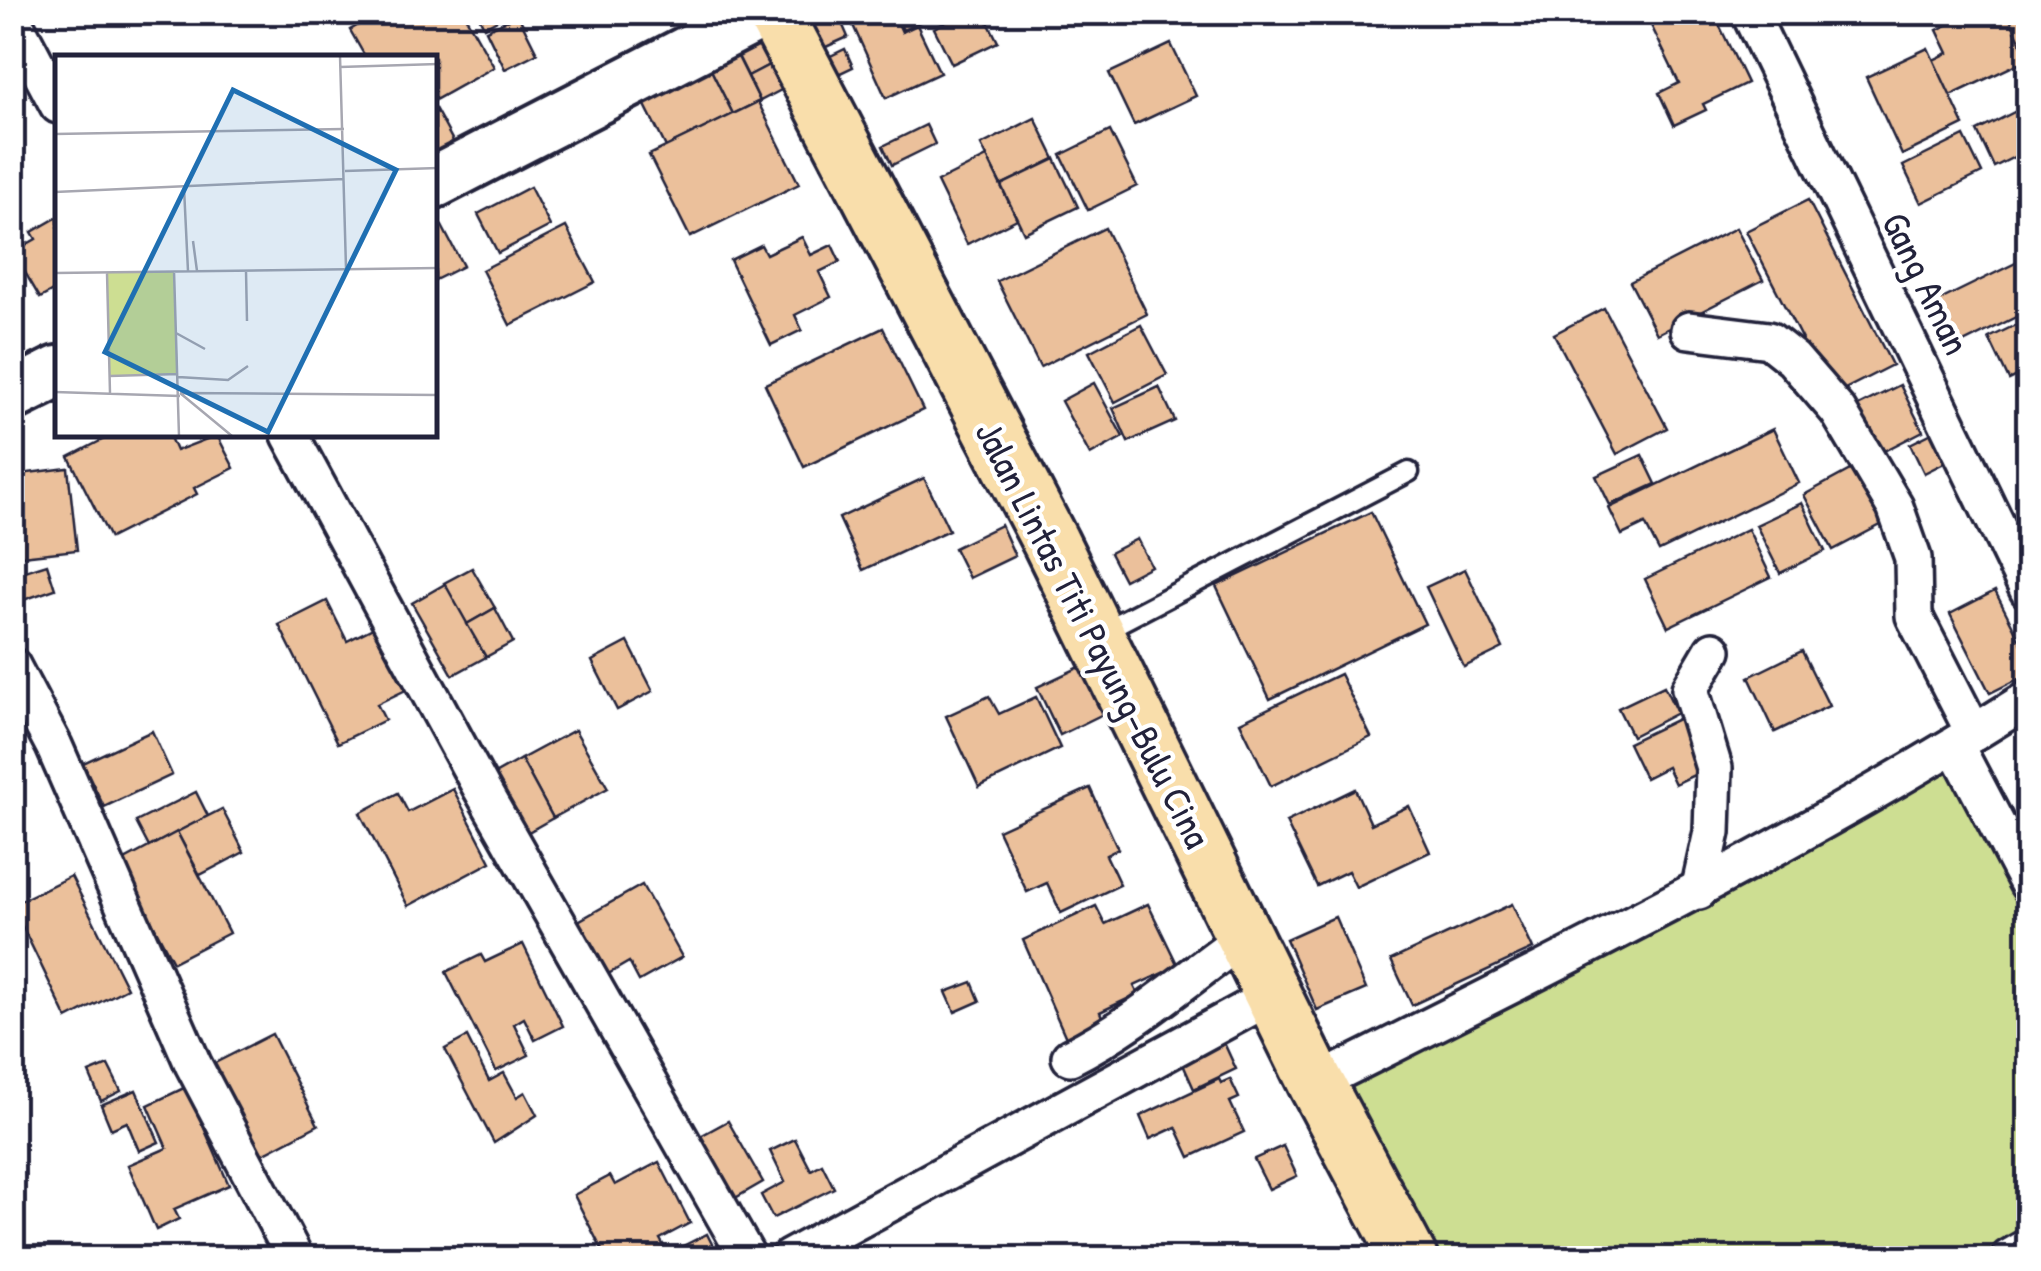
<svg xmlns="http://www.w3.org/2000/svg" width="2041" height="1271" font-family="'Patrick Hand',sans-serif">
<rect width="100%" height="100%" fill="#fff"/>
<filter id="ink" filterUnits="userSpaceOnUse"><feTurbulence type="fractalNoise" baseFrequency=".01" numOctaves="2"/><feDisplacementMap in="SourceGraphic" scale="20" xChannelSelector="R" yChannelSelector="G"/><feConvolveMatrix kernelMatrix="1 2 1 2 8 2 1 2 1" color-interpolation-filters="sRGB"/></filter>
<g filter="url(#ink)">
<polygon fill="#cdde92" stroke="#788066" stroke-width="2.5" points="1955,745 2028,884 2028,1242 1997,1258 1409,1258 1316,1083"/>
<g fill="#ebc09b" stroke="#22223b" stroke-width="2.5">
<polygon points="381,12 463,12 494,67 435,100 435,58 366,58 350,30"/>
<polygon points="477,12 512,12 484,27"/>
<polygon points="816,12 837,12 848,37 806,56 792,23"/>
<polygon points="847,12 893,12 902,32 917,25 940,73 886,98"/>
<polygon points="895,12 936,12 937,14 903,30"/>
<polygon points="966,12 983,12 998,42 952,64 934,28"/>
<polygon points="1661,12 1677,12 1679,17 1713,12 1747,83 1703,104 1706,110 1674,125 1659,93 1679,83 1648,19"/>
<polygon points="1974,12 2007,12 2028,59 1950,96 1933,60 1948,53 1937,30"/>
<polygon points="2007,12 2028,12 2028,59 2012,23"/>
<polygon points="518,15 537,53 505,69 486,30"/>
<polygon points="763,44 773,63 748,76 738,56"/>
<polygon points="1171,44 1196,96 1134,125 1109,73"/>
<polygon points="1928,48 1964,125 1902,155 1866,77"/>
<polygon points="845,49 853,67 815,85 806,68"/>
<polygon points="735,51 760,101 733,114 708,64"/>
<polygon points="773,63 785,88 760,101 748,76"/>
<polygon points="708,64 733,114 666,147 641,97"/>
<polygon points="758,102 799,184 690,237 649,155"/>
<polygon points="2028,105 2028,150 1994,167 1977,131"/>
<polygon points="435,108 454,143 435,152"/>
<polygon points="1035,118 1055,159 1001,185 981,145"/>
<polygon points="926,125 935,144 892,165 883,146"/>
<polygon points="1110,131 1137,186 1088,210 1061,155"/>
<polygon points="1964,136 1982,173 1921,203 1903,166"/>
<polygon points="987,157 1017,219 967,244 937,182"/>
<polygon points="1055,159 1078,207 1024,233 1001,185"/>
<polygon points="530,187 550,226 498,253 478,214"/>
<polygon points="1808,200 1892,365 1831,396 1746,231"/>
<polygon points="58,217 58,288 40,298 13,252 36,239 32,232"/>
<polygon points="442,226 463,266 435,280 435,230"/>
<polygon points="566,227 595,282 510,325 482,270"/>
<polygon points="1105,228 1147,314 1040,367 997,281"/>
<polygon points="1736,228 1763,280 1657,334 1630,282"/>
<polygon points="802,237 811,255 832,245 840,262 819,272 831,297 795,315 802,330 771,345 730,260 761,245 766,254"/>
<polygon points="2028,257 2028,311 1951,349 1930,305"/>
<polygon points="1604,308 1667,428 1617,454 1554,334"/>
<polygon points="2028,319 2028,371 2009,380 1989,338"/>
<polygon points="1141,325 1167,375 1115,402 1089,352"/>
<polygon points="883,328 923,410 804,467 765,384"/>
<polygon points="1094,383 1123,437 1090,455 1061,401"/>
<polygon points="1900,385 1923,431 1876,455 1854,408"/>
<polygon points="1159,387 1175,421 1128,442 1113,408"/>
<polygon points="1944,427 1958,456 1924,473 1910,444"/>
<polygon points="1773,429 1799,483 1659,551 1645,524 1622,535 1609,508"/>
<polygon points="112,435 169,435 176,451 217,435 234,468 194,488 197,494 110,538 69,457"/>
<polygon points="1642,455 1656,484 1610,505 1596,476"/>
<polygon points="1863,463 1892,519 1833,550 1804,495"/>
<polygon points="68,468 77,550 12,557 12,475"/>
<polygon points="924,478 949,530 863,570 839,518"/>
<polygon points="1802,503 1825,551 1780,573 1756,525"/>
<polygon points="1371,512 1425,624 1270,699 1216,586"/>
<polygon points="1001,525 1015,556 969,578 954,548"/>
<polygon points="1748,529 1771,577 1668,627 1645,579"/>
<polygon points="1137,539 1151,566 1124,580 1110,553"/>
<polygon points="47,564 55,589 12,604 12,575"/>
<polygon points="472,568 495,608 467,624 444,583"/>
<polygon points="1465,569 1503,648 1464,667 1426,587"/>
<polygon points="445,584 486,657 453,675 412,603"/>
<polygon points="1995,591 2028,656 2028,674 1990,693 1950,614"/>
<polygon points="327,601 347,641 381,624 412,687 377,704 385,720 338,743 279,625"/>
<polygon points="495,608 513,642 486,657 467,624"/>
<polygon points="628,642 653,691 617,710 592,661"/>
<polygon points="1802,651 1829,706 1775,732 1749,677"/>
<polygon points="1082,666 1105,713 1060,735 1037,687"/>
<polygon points="1340,674 1371,737 1271,786 1240,722"/>
<polygon points="1664,686 1677,713 1632,736 1618,708"/>
<polygon points="989,696 999,714 1036,697 1060,748 979,787 946,716"/>
<polygon points="1682,717 1707,769 1675,784 1667,767 1645,778 1628,743"/>
<polygon points="575,730 608,788 553,818 521,759"/>
<polygon points="152,731 172,775 104,807 83,763"/>
<polygon points="521,759 553,818 523,835 491,776"/>
<polygon points="1090,788 1118,849 1106,855 1120,885 1061,913 1047,883 1027,892 998,830"/>
<polygon points="453,789 491,862 408,906 360,813 398,793 408,812"/>
<polygon points="1355,789 1371,824 1409,806 1430,852 1356,887 1348,871 1317,886 1286,822"/>
<polygon points="196,792 208,816 149,847 136,822"/>
<polygon points="222,809 244,852 200,875 177,832"/>
<polygon points="177,832 229,933 173,962 121,862"/>
<polygon points="71,876 127,988 67,1019 12,905"/>
<polygon points="642,885 682,957 639,981 629,962 603,977 573,924"/>
<polygon points="1148,904 1178,966 1134,986 1138,994 1100,1012 1104,1022 1067,1040 1023,940 1096,906 1105,924"/>
<polygon points="1512,904 1533,949 1412,1005 1391,960"/>
<polygon points="1335,917 1366,989 1317,1010 1286,939"/>
<polygon points="523,944 563,1026 535,1040 524,1018 514,1024 529,1055 496,1071 446,972 481,955 485,962"/>
<polygon points="972,982 980,1001 955,1012 946,992"/>
<polygon points="1219,1032 1236,1069 1194,1089 1177,1051"/>
<polygon points="272,1034 318,1125 257,1157 211,1065"/>
<polygon points="467,1037 489,1081 504,1073 517,1097 525,1092 537,1115 494,1143 445,1049"/>
<polygon points="108,1065 121,1091 101,1101 89,1073"/>
<polygon points="1219,1079 1221,1083 1230,1079 1239,1098 1230,1102 1244,1132 1190,1157 1176,1127 1150,1139 1140,1116"/>
<polygon points="186,1087 229,1185 174,1209 179,1219 156,1230 128,1165 167,1148 148,1105"/>
<polygon points="136,1090 159,1142 139,1151 127,1122 111,1129 101,1105"/>
<polygon points="728,1121 763,1182 730,1201 695,1139"/>
<polygon points="795,1139 811,1170 822,1164 834,1188 773,1218 761,1195 785,1182 770,1151"/>
<polygon points="1283,1146 1297,1176 1269,1189 1254,1159"/>
<polygon points="659,1162 690,1223 660,1239 665,1248 643,1258 606,1258 574,1195 610,1176 615,1185"/>
<polygon points="707,1234 719,1258 682,1258 677,1249"/>
</g>
<g fill="none" stroke-linecap="round" stroke-linejoin="round">
<g stroke="#22223b" stroke-width="25">
<polyline id="lane" points="1101,632 1409,472"/>
</g>
<g stroke="#22223b" stroke-width="42">
<g id="street">
<polyline points="1749,12 2028,590"/>
<polyline points="12,18 58,105"/>
<polyline points="1689,330 1769,340 1793,359 1838,411 1895,507 1913,558 1914,616 1974,733"/>
<polyline points="290,435 481,788 748,1258"/>
<polyline points="12,666 54,746 193,1064 295,1258"/>
<polyline points="1955,745 2028,884"/>
<polyline points="1699,891 1712,832 1714,768 1690,689 1713,650"/>
<path d="M1070 1057C1133 1026 1188 977 1246 936"/>
<path d="M1316 1083C1558 962 1800 844 2028 699"/>
<polyline points="789,1258 1275,994"/>
<polyline points="2009,1258 2028,1247"/>
</g>
</g>
<g stroke="#22223b" stroke-width="58">
<g id="secondary">
<polyline points="435,182 765,12"/>
<polyline points="12,395 58,372"/>
</g>
</g>
<g stroke="#22223b" stroke-width="62">
<polyline id="primary" points="774,12 1051,543 1316,1083 1409,1258"/>
</g>
<use href="#lane" stroke="#fff" stroke-width="18"/>
<use href="#street" stroke="#fff" stroke-width="35"/>
<use href="#secondary" stroke="#fff" stroke-width="50"/>
<use href="#primary" stroke="#f9deab" stroke-width="55"/>
</g>
</g>
<g text-anchor="middle" dominant-baseline="central" stroke-width="9" stroke-linejoin="round" paint-order="stroke">
<g font-size="38" fill="#22223b" stroke="#fff">
<text transform="translate(1927 283) rotate(64)">Gang Aman</text>
<text transform="translate(1094 634) rotate(63)">Jalan Lintas Titi Payung–Bulu Cina</text>
</g>
</g>
<g transform="translate(55 55)">
<rect width="382" height="382" fill="#fff"/>
<path d="M119 216 123 319 55 321 52 218Z" fill="#cdde92"/>
<path fill="none" stroke="#a7a7b1" stroke-width="2.5" d="M285 1 291 213M285 12 383 9M0 79 289 74M290 116 383 113M129 133 133 216M0 137 289 124M138 186 142 216M119 216 124 381M191 216 192 266M0 218 383 213M52 218 55 338M121 278 150 294M55 321 123 319M123 322 173 325 193 311M0 337 125 341M125 338 383 340M125 338 177 381"/>
<path fill="#1f6fb2" fill-opacity="0.15" stroke="#1f6fb2" stroke-width="5" d="M178 35 341 115 213 377 50 297Z"/>
<rect width="382" height="382" fill="none" stroke="#22223b" stroke-width="5"/>
</g>
<rect width="2041" height="1271" fill="none" stroke="#fff" stroke-width="50"/>
<rect x="25" y="25" width="1991" height="1221" fill="none" stroke="#22223b" stroke-width="4" filter="url(#ink)"/>
</svg>
